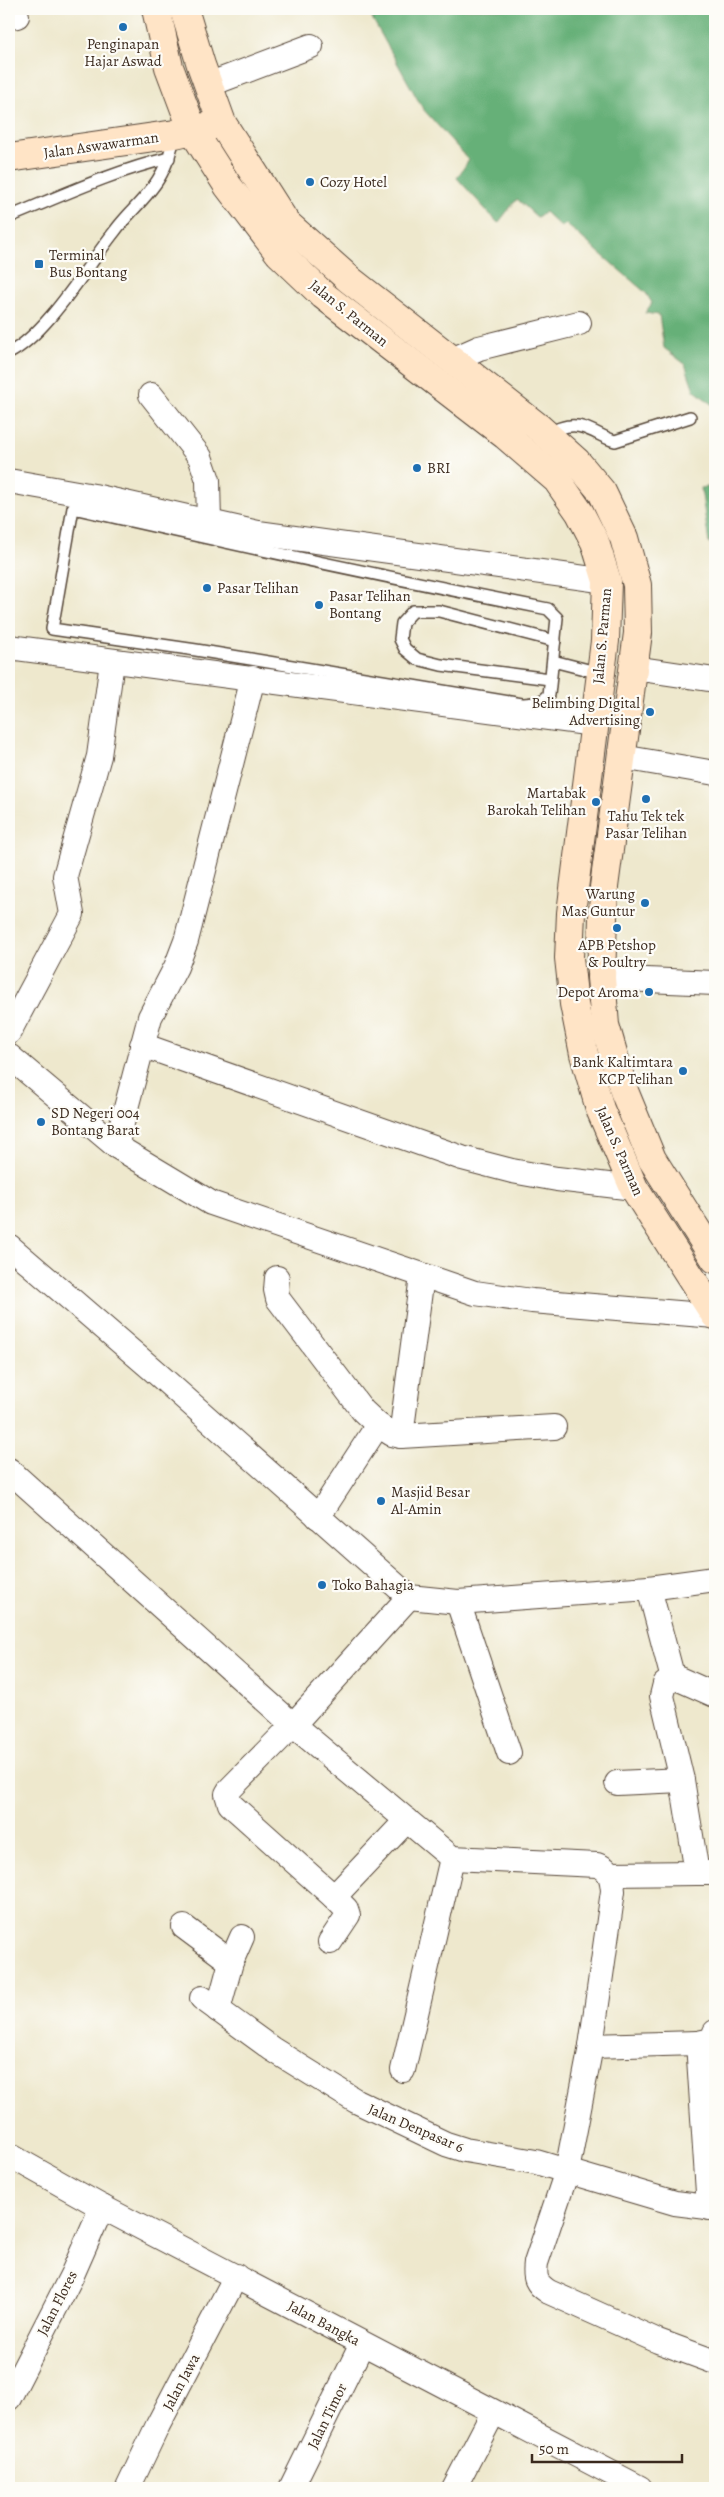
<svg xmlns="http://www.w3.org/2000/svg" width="724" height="2497" font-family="Alegreya,serif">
<rect width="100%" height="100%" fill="#fdfcf7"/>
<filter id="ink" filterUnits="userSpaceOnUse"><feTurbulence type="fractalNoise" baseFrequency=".02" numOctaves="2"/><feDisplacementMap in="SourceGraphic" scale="10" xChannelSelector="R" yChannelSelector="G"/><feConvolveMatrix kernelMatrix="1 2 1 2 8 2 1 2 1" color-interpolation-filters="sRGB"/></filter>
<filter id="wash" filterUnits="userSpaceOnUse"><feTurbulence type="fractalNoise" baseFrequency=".0096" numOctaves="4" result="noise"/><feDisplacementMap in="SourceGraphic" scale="20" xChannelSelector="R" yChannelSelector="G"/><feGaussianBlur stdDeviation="1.12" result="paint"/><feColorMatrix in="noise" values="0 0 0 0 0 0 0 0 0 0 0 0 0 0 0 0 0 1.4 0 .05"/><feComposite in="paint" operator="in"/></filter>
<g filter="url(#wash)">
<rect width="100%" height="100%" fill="#eee8cd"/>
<g fill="#66b078" stroke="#506d4b">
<polygon points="367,9 715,9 715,407 694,390 685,364 664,348 659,315 645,313 652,303 646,293 566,224 561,227 545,212 537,217 517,199 498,223 457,178 469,160 423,109"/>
<polygon points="715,486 715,543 709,543 701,488"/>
</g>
</g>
<g filter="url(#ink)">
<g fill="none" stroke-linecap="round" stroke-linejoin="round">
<g stroke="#564638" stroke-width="14">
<g id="lane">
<path d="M9 217C61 196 114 171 169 158"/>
<path d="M9 353C47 334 87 266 115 231 128 213 148 197 159 178 167 165 171 150 175 135"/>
<path d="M547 433C554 431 562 426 570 426 586 424 600 437 615 441L690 417"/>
<path d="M73 508C231 544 389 578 548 609L557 618 549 695C541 704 533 703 522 704L196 650 52 629Z"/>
<polyline points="553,661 600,673"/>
<polyline points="550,679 441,665 417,659 405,649 400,639 402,623 413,611 439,611 555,641"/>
</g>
</g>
<g stroke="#564638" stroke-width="26">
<g id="street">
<polyline points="9,17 17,16"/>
<polyline points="208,85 311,46"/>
<polyline points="452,360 479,348 579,323"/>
<polyline points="151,395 200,457 208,480 209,523"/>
<polyline points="9,481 94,496 258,533 607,581"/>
<polyline points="9,647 594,724"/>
<polyline points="634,668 715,680"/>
<polyline points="622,757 715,773"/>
<polyline points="601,978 715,983"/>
<polyline points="9,1032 72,914 65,876 99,756 112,662"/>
<polyline points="142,1045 462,1158 512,1171 557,1179 634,1188"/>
<polyline points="9,1056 116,1146 211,1203 475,1293 532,1301 715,1316"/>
<polyline points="116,1146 150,1017 176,967 186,941 253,678"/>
<polyline points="9,1246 152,1369 409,1597 458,1602 649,1588 715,1579"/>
<polyline points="277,1278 276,1290 278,1299 363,1411 378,1425 392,1434 401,1436 554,1427"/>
<polyline points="401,1436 422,1276"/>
<path d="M9 1470 293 1725 452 1858 597 1865C610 1869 612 1878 613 1891L591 2046 567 2171 536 2263C534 2278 536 2284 549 2292L658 2341 715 2362"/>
<polyline points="318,1517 378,1425"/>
<polyline points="649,1588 673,1679 679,1679 715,1695"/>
<polyline points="458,1602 509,1753"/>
<polyline points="673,1679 665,1684 662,1696 682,1780 697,1873 715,1873"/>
<polyline points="617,1783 682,1780"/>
<polyline points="407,1820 334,1897 230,1804 227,1794 230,1789 293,1725 409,1597"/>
<polyline points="610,1874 697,1873"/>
<polyline points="184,1927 231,1962"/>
<polyline points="330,1942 348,1915 346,1909 334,1897"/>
<polyline points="202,1998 272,2049 356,2101 446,2144 465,2150 536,2162 675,2203 715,2208"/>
<polyline points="218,2010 231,1962 242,1937"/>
<polyline points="591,2046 698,2043"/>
<polyline points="403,2070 452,1858"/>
<polyline points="9,2155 102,2207 640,2488"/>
<polyline points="709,2208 698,2043 712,2040 715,2032"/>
<polyline points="9,2398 72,2275 102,2207"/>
<polyline points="128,2488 158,2425 236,2276"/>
<polyline points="291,2488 362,2344"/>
<polyline points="454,2488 493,2413"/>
</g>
</g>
<g stroke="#564638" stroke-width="30">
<g id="secondary">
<polyline points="156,9 169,67 193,131 228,186 279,253 323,295 505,435 557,480 580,513 595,542 607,581 605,641 571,913 569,958 574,1004 584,1054 600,1109 634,1188 715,1315"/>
<polyline points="184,9 201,65 222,123 286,223 350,280 538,427 577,462 602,492 624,538 637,585 638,633 604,887 601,978 605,1025 624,1091 652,1159 715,1259"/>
<polyline points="9,158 175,134 210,126"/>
</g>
</g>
<use href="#lane" stroke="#fff" stroke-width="11"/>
<use href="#street" stroke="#fff" stroke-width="24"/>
<use href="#secondary" stroke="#ffe4c6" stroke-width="28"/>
</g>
</g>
<g fill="#1f6fb2" stroke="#fdfcf7" stroke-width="2">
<circle cx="123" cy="27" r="5"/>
<circle cx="310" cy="182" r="5"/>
<rect x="34" y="259" width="10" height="10" rx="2.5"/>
<circle cx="417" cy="468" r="5"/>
<circle cx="207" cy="588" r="5"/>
<circle cx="319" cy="605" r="5"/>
<circle cx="650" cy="712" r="5"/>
<circle cx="646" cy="799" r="5"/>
<circle cx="596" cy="802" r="5"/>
<circle cx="645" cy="903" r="5"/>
<circle cx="617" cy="928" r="5"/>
<circle cx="649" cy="992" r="5"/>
<circle cx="683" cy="1071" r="5"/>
<circle cx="41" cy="1122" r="5"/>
<circle cx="381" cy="1501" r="5"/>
<circle cx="322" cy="1585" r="5"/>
</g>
<g text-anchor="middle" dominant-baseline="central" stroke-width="4.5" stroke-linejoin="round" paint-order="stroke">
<g font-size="15" fill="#3b2a1e" stroke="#fdfcf7" text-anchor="start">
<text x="123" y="44" text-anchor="middle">Penginapan<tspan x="123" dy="17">Hajar Aswad</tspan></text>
<text x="320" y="182">Cozy Hotel</text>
<text x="49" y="255">Terminal<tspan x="49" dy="17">Bus Bontang</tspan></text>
<text x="427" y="468">BRI</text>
<text x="217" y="588">Pasar Telihan</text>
<text x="329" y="596">Pasar Telihan<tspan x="329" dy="17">Bontang</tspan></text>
<text x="640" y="703" text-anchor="end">Belimbing Digital<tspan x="640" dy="17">Advertising</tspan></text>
<text x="586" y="793" text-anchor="end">Martabak<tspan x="586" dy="17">Barokah Telihan</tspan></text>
<text x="646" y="816" text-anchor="middle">Tahu Tek tek<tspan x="646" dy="17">Pasar Telihan</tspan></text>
<text x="635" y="894" text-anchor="end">Warung<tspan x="635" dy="17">Mas Guntur</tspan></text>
<text x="617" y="945" text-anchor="middle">APB Petshop<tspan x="617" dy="17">&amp; Poultry</tspan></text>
<text x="639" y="992" text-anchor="end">Depot Aroma</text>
<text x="673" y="1062" text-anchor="end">Bank Kaltimtara<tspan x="673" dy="17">KCP Telihan</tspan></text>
<text x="51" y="1113">SD Negeri 004<tspan x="51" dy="17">Bontang Barat</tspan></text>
<text x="391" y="1492">Masjid Besar<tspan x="391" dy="17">Al-Amin</tspan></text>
<text x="332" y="1585">Toko Bahagia</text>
</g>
<g font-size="15" fill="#3b2a1e" stroke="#fdfcf7">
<text transform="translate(101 145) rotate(-8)">Jalan Aswawarman</text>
<text transform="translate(349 313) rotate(39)">Jalan S. Parman</text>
<text transform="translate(602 636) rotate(-85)">Jalan S. Parman</text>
<text transform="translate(620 1151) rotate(66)">Jalan S. Parman</text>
<text transform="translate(416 2128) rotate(23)">Jalan Denpasar 6</text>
<text transform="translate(57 2303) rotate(-63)">Jalan Flores</text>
<text transform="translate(324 2323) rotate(28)">Jalan Bangka</text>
<text transform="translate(181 2382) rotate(-62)">Jalan Jawa</text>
<text transform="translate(327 2416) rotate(-64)">Jalan Timor</text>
</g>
</g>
<rect width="724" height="2497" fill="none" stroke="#fdfcf7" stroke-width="30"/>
<path d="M532 2454v8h150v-8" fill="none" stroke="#3b2a1e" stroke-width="2.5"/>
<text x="539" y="2454" font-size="15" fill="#3b2a1e" stroke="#fdfcf7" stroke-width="4" paint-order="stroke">50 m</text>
</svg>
